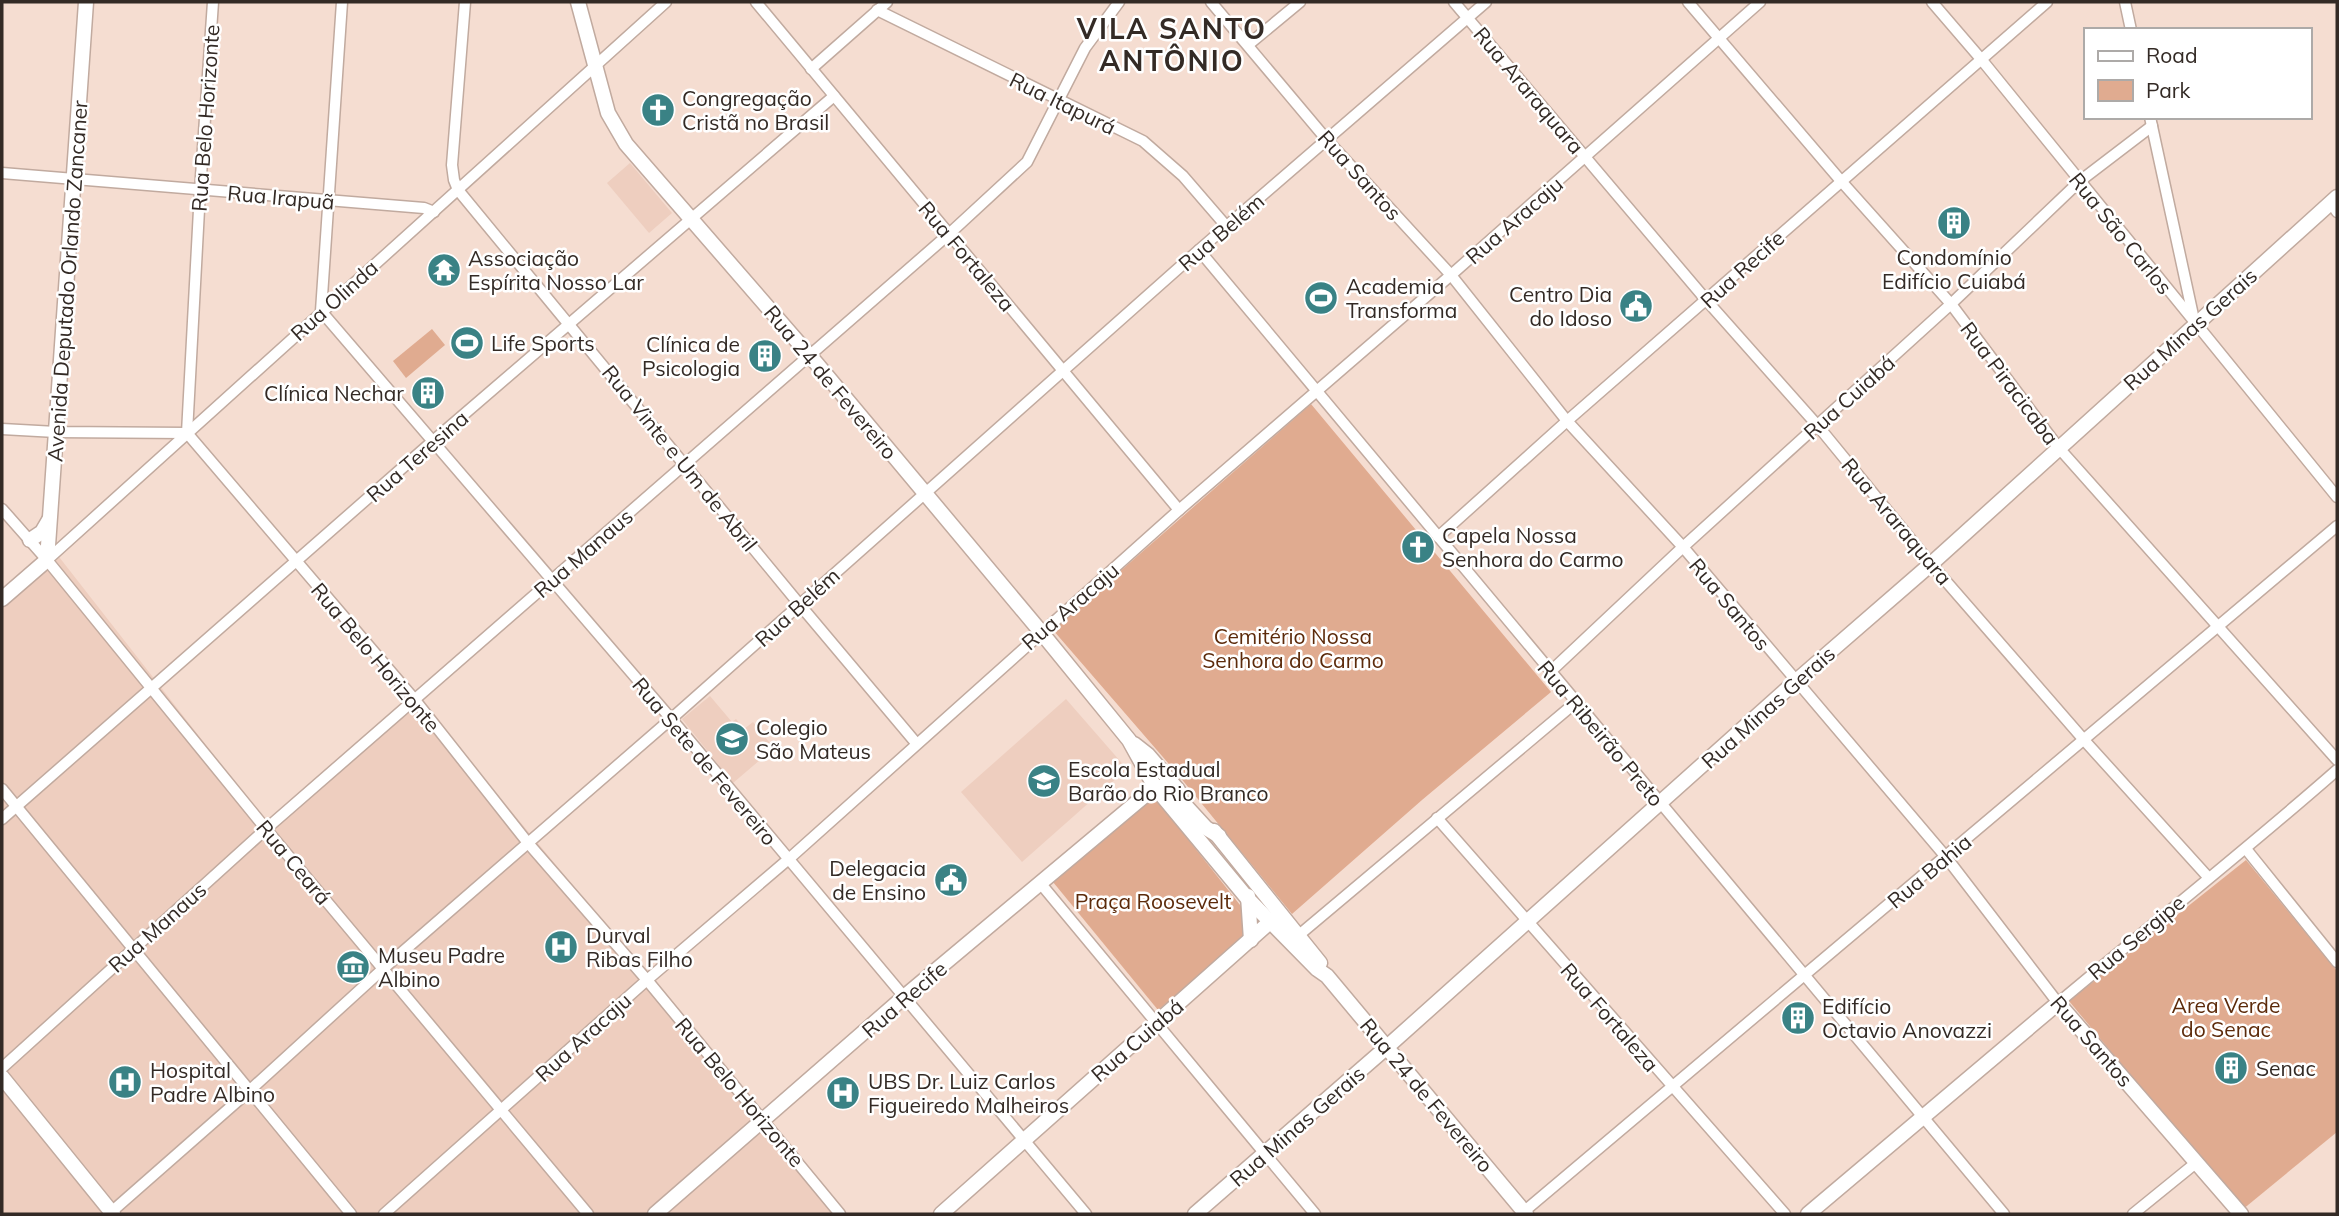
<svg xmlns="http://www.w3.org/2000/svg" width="2339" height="1216" font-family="Mulish,sans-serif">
<rect width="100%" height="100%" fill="#f5ddd1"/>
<g fill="#eecebf">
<polygon points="630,163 672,213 649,233 607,183"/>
<polygon points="56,553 270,827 418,699 846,1214 2,1214 2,599"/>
<polygon points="710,696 732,722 736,719 744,729 753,722 774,748 733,783 682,719"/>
<polygon points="1066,699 1127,769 1022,862 961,792"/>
</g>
<g fill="#e0ab90">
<polygon points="432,329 445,345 406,378 393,361"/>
<polygon points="1311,404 1551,692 1422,800 1292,914 1175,771 1053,630"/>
<polygon points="1153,795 1244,910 1242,941 1158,1010 1053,882"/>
<polygon points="2246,860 2337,971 2337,1132 2242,1210 2069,1001"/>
</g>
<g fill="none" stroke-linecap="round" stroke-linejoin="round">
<g stroke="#c1aa9f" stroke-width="13">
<g id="street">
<polyline points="213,2 200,191 187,433 415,700 528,843 647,980 840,1214"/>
<polyline points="342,2 321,311 679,728 1086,1214"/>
<polyline points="465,2 452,165 454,180 458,190 800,605 916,743"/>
<polyline points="756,2 1179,510"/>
<path d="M1211 2 1327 140 1451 275 1567 421 1683 547 1946 857 2058 1003C2151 925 2246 850 2337 770"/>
<polyline points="1454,2 1707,301 1818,426 1931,564 2084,740 2208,877"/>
<polyline points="1688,2 1841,181 1951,304 2058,447 2337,760"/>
<polyline points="1932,2 1981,59 2337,497"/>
<polyline points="2125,2 2131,30"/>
<polyline points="877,10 1143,141 1183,176 1227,227"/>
<polyline points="1248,45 1300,2"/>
<polyline points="811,69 887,2"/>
<polyline points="2150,117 2194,320"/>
<polyline points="2,173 424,208 434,212"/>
<polyline points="2331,203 2337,212"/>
<polyline points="1199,250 2004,1214"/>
<polyline points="2,429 56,432 187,433"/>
<polyline points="2,509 47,560 266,829 588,1214"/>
<polyline points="1438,537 1567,421 2047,2"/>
<polyline points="47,560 666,2"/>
<polyline points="1550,672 1683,547 1951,304 2080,181 2152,126"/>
<polyline points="2,789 351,1214"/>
<polyline points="1437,818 1785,1214"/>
<polyline points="2,819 433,441 834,96"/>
<polyline points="2246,849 2337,962"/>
<polyline points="1041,884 1315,1214"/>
<polyline points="1299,935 1575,703"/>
<polyline points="2,1068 266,829 949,234 1027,162 1085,48 1119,2"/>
<polyline points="109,1214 249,1091 384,968 671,719 1199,250 1486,2"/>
<polyline points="384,1214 647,980 791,857 1179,510 1451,275 1760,2"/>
<polyline points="1521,1214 2337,526"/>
<polyline points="2133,1214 2197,1162"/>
</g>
</g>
<g stroke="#c1aa9f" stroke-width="17">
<g id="secondary">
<polyline points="578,2 608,113 626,144 817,364 1041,632 1129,740 1155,787 1248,899 1317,969 1327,976 1526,1214"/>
<polyline points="30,540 42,532 49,520"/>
<polyline points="2,599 47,560 86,2"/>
<polyline points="1134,744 1148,755 1178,790"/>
<polyline points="1214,831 1320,963"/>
<polyline points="1248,896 1251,940"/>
<polyline points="2,1077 113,1214"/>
<polyline points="655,1214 904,997 1155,787 1164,787 1171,790 1206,828 1219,836"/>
<polyline points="941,1214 1271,921"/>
<polyline points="1195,1214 1387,1047 1795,682 1931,564 2337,197"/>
<polyline points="1808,1214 2058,1003 2241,1214"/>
</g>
</g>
<use href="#street" stroke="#fff" stroke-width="10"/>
<use href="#secondary" stroke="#fff" stroke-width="14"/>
</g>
<defs>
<g id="church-disc" transform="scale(1.75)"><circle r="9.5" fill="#3a8285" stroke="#fff"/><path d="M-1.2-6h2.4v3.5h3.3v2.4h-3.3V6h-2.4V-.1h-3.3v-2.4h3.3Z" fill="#fff"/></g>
<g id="building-disc" transform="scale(1.75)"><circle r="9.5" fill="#3a8285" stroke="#fff"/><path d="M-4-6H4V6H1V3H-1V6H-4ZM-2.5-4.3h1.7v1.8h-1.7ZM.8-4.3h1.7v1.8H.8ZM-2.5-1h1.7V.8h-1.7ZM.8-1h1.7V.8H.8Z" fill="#fff"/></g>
<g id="temple-disc" transform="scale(1.75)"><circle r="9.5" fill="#3a8285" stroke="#fff"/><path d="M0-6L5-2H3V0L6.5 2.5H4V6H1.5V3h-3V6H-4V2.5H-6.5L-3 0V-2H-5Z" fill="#fff"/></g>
<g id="stadium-disc" transform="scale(1.75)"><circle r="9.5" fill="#3a8285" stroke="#fff"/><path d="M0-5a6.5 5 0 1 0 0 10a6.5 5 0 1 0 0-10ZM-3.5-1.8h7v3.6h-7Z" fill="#fff"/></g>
<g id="civic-disc" transform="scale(1.75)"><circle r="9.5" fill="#3a8285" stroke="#fff"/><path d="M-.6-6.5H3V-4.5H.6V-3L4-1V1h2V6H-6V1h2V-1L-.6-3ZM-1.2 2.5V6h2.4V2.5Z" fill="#fff"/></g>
<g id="school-disc" transform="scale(1.75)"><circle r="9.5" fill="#3a8285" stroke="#fff"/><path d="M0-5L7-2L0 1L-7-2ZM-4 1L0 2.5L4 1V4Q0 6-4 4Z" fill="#fff"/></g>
<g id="hospital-disc" transform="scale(1.75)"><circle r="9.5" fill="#3a8285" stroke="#fff"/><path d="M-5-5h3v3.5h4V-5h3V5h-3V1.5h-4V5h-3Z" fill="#fff"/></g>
<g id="museum-disc" transform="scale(1.75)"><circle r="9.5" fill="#3a8285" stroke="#fff"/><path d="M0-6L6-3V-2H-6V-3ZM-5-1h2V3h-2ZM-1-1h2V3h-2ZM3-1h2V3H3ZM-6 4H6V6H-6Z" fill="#fff"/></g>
</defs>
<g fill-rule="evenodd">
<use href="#church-disc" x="658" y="110"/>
<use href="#building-disc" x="1954" y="223"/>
<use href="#temple-disc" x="444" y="270"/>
<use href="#stadium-disc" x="1321" y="298"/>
<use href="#civic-disc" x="1636" y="306"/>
<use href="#stadium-disc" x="467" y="343"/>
<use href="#building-disc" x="765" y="356"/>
<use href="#building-disc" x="428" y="393"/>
<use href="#church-disc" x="1418" y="547"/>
<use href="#school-disc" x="732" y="739"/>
<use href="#school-disc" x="1044" y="781"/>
<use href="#civic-disc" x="951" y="880"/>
<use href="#hospital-disc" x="561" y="947"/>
<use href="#museum-disc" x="353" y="967"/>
<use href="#building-disc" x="1798" y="1018"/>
<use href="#building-disc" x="2231" y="1068"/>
<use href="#hospital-disc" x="125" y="1082"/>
<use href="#hospital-disc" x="843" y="1093"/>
</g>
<g text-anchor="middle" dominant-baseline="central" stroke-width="5" stroke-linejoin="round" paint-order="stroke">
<g font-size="21" fill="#332a25" stroke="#fff">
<text transform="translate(1529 90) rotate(50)">Rua Araraquara</text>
<text transform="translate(1063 103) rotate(26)">Rua Itapurá</text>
<text transform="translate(205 118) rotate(-86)">Rua Belo Horizonte</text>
<text transform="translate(1360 175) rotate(48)">Rua Santos</text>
<text transform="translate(281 197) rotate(5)">Rua Irapuã</text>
<text transform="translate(1514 220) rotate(-41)">Rua Aracaju</text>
<text transform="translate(1221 232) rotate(-41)">Rua Belém</text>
<text transform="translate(2121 233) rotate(51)">Rua São Carlos</text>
<text transform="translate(967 256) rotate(50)">Rua Fortaleza</text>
<text transform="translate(1742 269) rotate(-42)">Rua Recife</text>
<text transform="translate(67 281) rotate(-86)">Avenida Deputado Orlando Zancaner</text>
<text transform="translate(334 300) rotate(-42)">Rua Olinda</text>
<text transform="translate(2190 329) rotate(-42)">Rua Minas Gerais</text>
<text transform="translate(831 382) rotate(50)">Rua 24 de Fevereiro</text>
<text transform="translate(2010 383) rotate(53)">Rua Piracicaba</text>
<text transform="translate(1849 397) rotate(-42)">Rua Cuiabá</text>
<text transform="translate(417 456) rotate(-41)">Rua Teresina</text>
<text transform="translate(680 458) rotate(51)">Rua Vinte e Um de Abril</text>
<text transform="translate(1897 521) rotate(50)">Rua Araraquara</text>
<text transform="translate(583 553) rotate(-41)">Rua Manaus</text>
<text transform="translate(1730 604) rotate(50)">Rua Santos</text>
<text transform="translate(1070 606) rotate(-41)">Rua Aracaju</text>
<text transform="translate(797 607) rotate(-42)">Rua Belém</text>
<text transform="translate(376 657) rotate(50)">Rua Belo Horizonte</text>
<text transform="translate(1768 707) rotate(-42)">Rua Minas Gerais</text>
<text transform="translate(1601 733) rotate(50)">Rua Ribeirão Preto</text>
<text transform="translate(705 761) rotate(50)">Rua Sete de Fevereiro</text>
<text transform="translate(294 862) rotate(50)">Rua Ceará</text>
<text transform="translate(1929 871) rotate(-40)">Rua Bahia</text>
<text transform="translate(157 927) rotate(-42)">Rua Manaus</text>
<text transform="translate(2136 937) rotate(-40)">Rua Sergipe</text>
<text transform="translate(904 999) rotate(-41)">Rua Recife</text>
<text transform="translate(1610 1017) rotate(49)">Rua Fortaleza</text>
<text transform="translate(583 1037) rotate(-42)">Rua Aracaju</text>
<text transform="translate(1137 1040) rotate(-41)">Rua Cuiabá</text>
<text transform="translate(2092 1041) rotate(49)">Rua Santos</text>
<text transform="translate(740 1092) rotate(50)">Rua Belo Horizonte</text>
<text transform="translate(1427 1095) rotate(50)">Rua 24 de Fevereiro</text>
<text transform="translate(1297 1126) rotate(-41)">Rua Minas Gerais</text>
</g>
<g font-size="21" fill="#332a25" stroke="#fff" text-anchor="start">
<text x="682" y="98">Congregação<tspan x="682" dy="24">Cristã no Brasil</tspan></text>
<text x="1954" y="257" text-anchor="middle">Condomínio<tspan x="1954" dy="24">Edifício Cuiabá</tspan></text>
<text x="468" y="258">Associação<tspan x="468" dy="24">Espírita Nosso Lar</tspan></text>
<text x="1346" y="286">Academia<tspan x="1346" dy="24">Transforma</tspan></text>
<text x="1612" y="294" text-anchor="end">Centro Dia<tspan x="1612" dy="24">do Idoso</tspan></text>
<text x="491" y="343">Life Sports</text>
<text x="740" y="344" text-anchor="end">Clínica de<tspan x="740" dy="24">Psicologia</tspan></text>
<text x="404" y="393" text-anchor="end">Clínica Nechar</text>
<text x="1442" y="535">Capela Nossa<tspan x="1442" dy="24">Senhora do Carmo</tspan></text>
<text x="756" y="727">Colegio<tspan x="756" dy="24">São Mateus</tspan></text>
<text x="1068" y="769">Escola Estadual<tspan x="1068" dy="24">Barão do Rio Branco</tspan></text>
<text x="926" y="868" text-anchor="end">Delegacia<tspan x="926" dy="24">de Ensino</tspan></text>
<text x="586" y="935">Durval<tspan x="586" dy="24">Ribas Filho</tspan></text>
<text x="378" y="955">Museu Padre<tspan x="378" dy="24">Albino</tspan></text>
<text x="1822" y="1006">Edifício<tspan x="1822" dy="24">Octavio Anovazzi</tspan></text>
<text x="2256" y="1068">Senac</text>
<text x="150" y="1070">Hospital<tspan x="150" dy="24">Padre Albino</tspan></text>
<text x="868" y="1081">UBS Dr. Luiz Carlos<tspan x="868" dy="24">Figueiredo Malheiros</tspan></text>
</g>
<g font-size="21" fill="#5c2a0a" stroke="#fff">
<text x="1293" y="636">Cemitério Nossa<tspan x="1293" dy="24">Senhora do Carmo</tspan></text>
<text x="1153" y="901">Praça Roosevelt</text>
<text x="2226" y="1005">Area Verde<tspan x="2226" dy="24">do Senac</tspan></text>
</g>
<g font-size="28" font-weight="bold" letter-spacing="2" fill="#332a25" stroke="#fff">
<text x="1172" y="28">VILA SANTO<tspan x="1172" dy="32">ANTÔNIO</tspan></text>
</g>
</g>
<rect width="2339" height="1216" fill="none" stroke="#332a25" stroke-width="7"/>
<rect x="2084" y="28" width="228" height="91" fill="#ffffff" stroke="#adaaa8" stroke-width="2"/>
<rect x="2098" y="51" width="35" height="10" fill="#ffffff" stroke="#adaaa8" stroke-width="2"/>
<text x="2146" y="63" font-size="21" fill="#332a25">Road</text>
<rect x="2098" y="80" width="35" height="21" fill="#e0ab90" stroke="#adaaa8" stroke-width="2"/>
<text x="2146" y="98" font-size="21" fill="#332a25">Park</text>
</svg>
